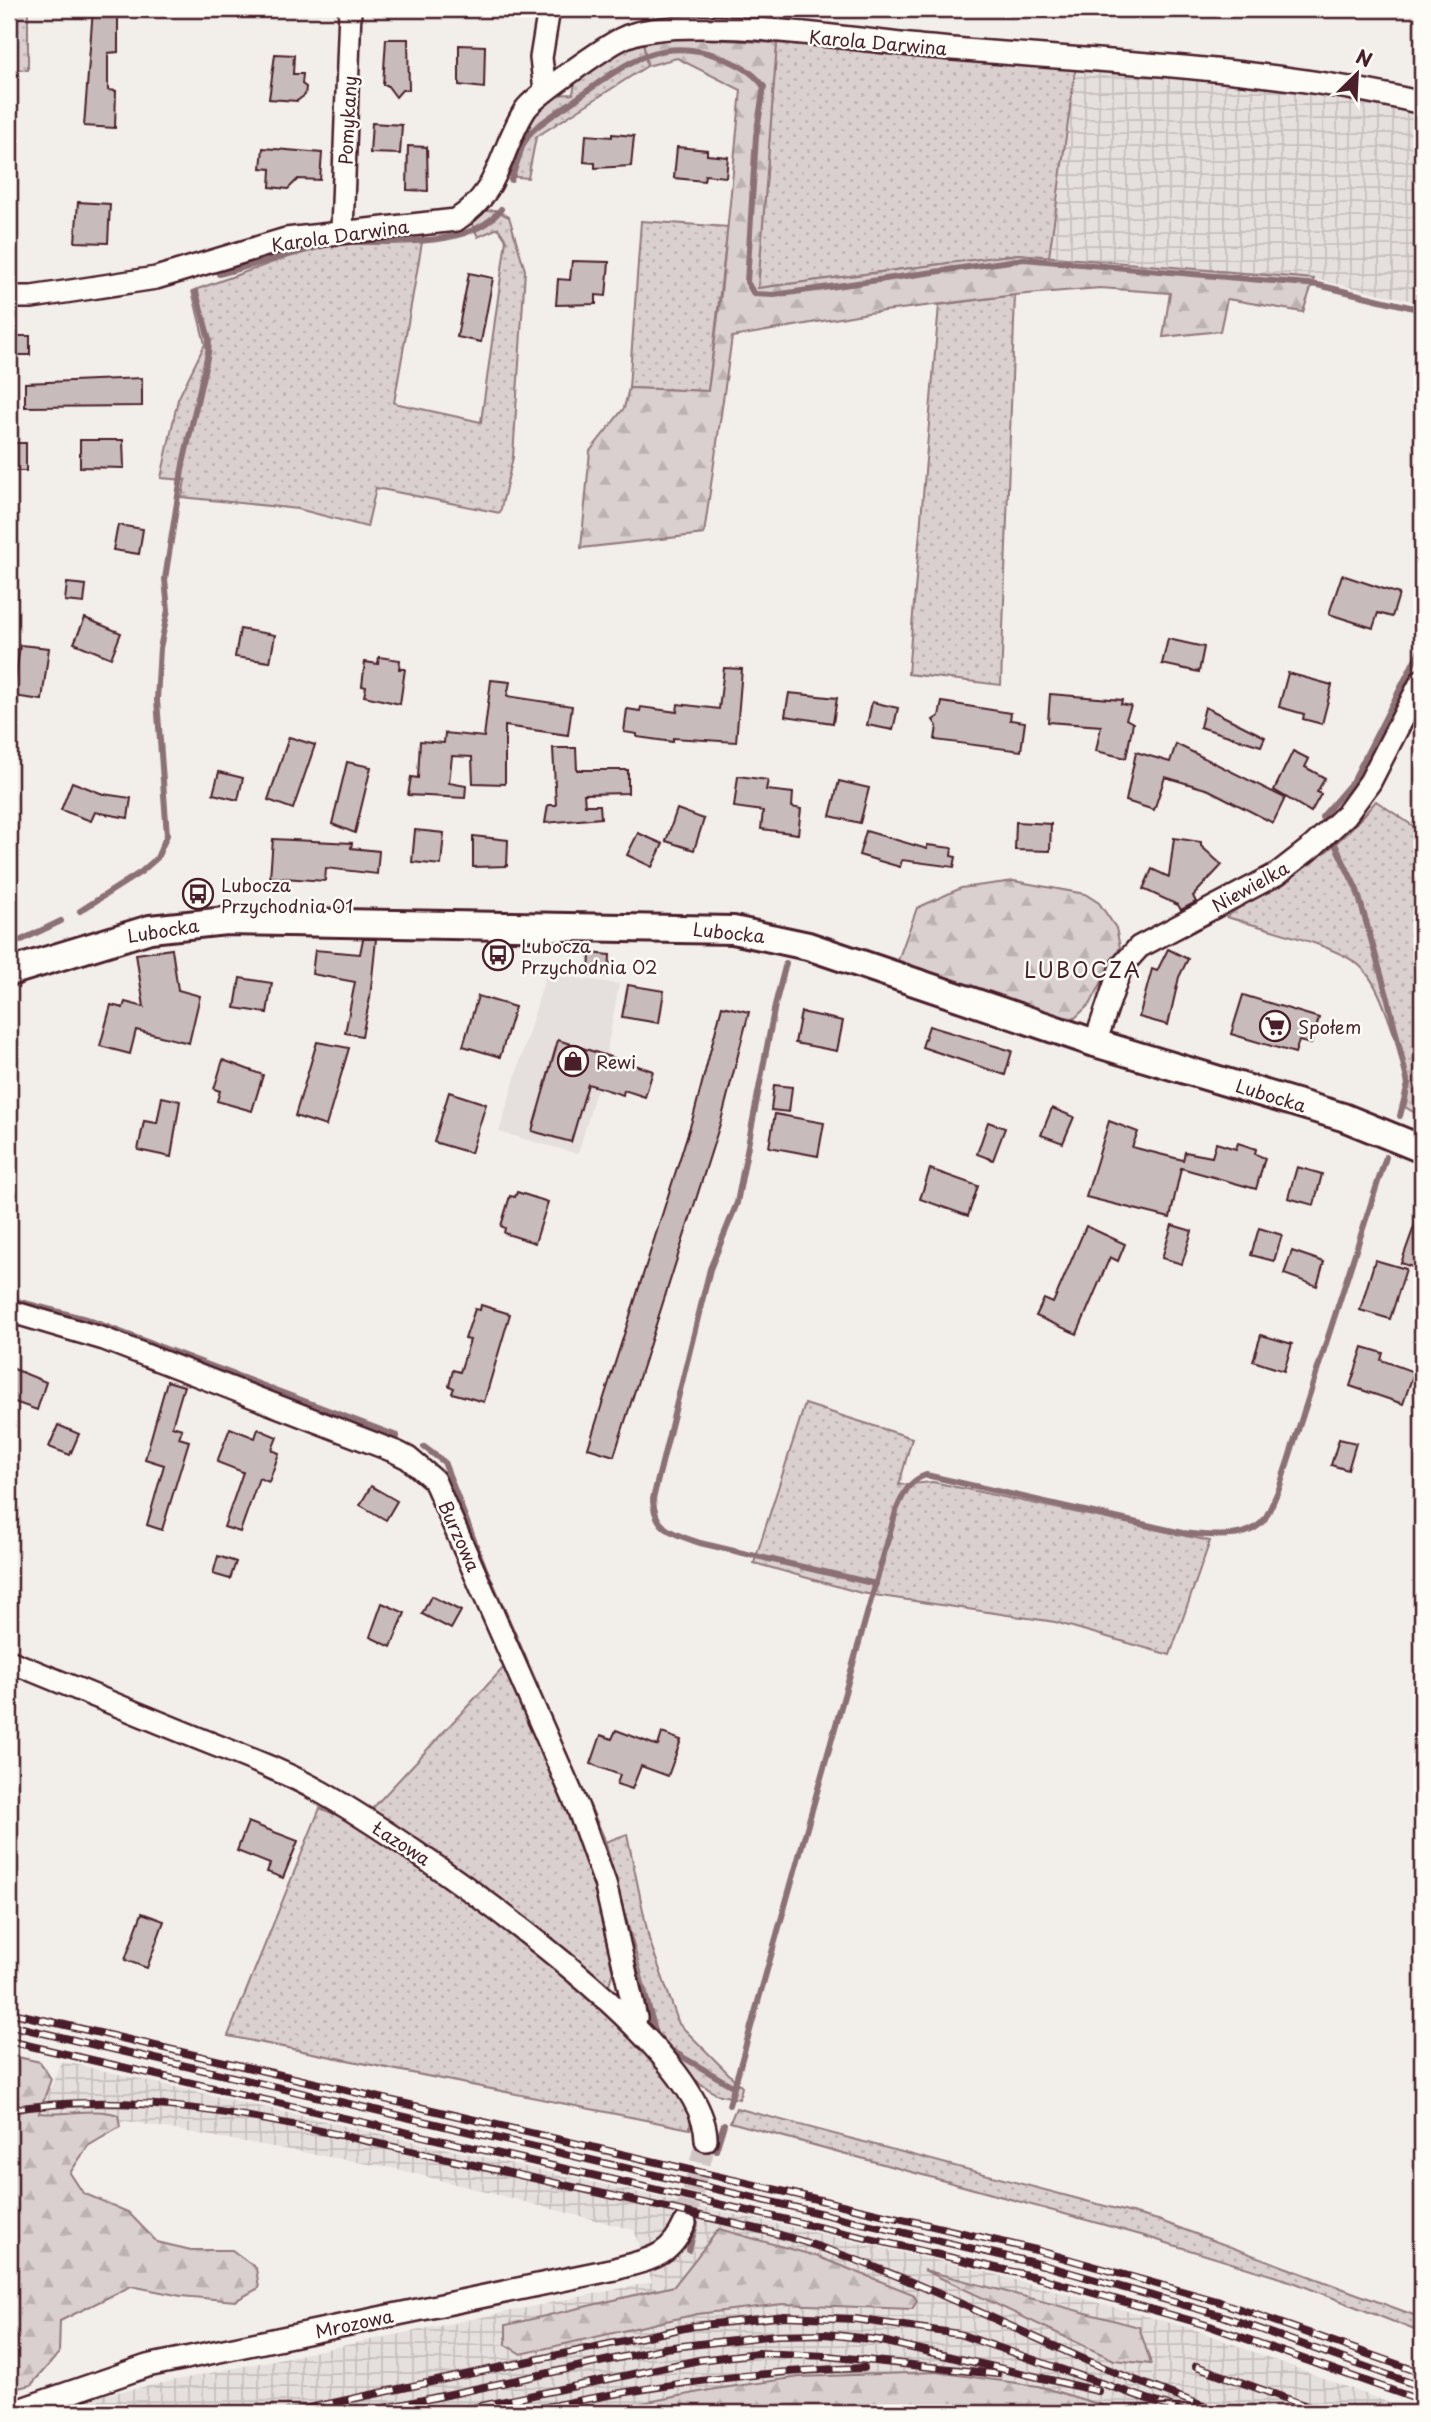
<svg xmlns="http://www.w3.org/2000/svg" width="1431" height="2422" font-family="'Playpen Sans',sans-serif">
<defs>
<pattern id="industrial-grid" width="8" height="8" patternUnits="userSpaceOnUse" patternTransform="scale(1.75)"><rect width="8" height="8" fill="#e5dfdd"/><path d="M0 4h8M4 0v8" fill="none" stroke="#c6bfbe"/></pattern>
<pattern id="grass-dots" width="8" height="8" patternUnits="userSpaceOnUse" patternTransform="scale(1.75)"><rect width="8" height="8" fill="#d9d0cf"/><path d="M2 2h.1M6 6h.1" fill="none" stroke="#bcb2b2" stroke-width="1.8" stroke-linecap="round"/></pattern>
<pattern id="forest-firs" width="22" height="20" patternUnits="userSpaceOnUse" patternTransform="scale(1.75)"><rect width="22" height="20" fill="#d9d0cf"/><path d="M5 1l3.5 6h-7zM16 11l3.5 6h-7z" fill="#bcb2b2"/></pattern>
</defs>
<rect width="100%" height="100%" fill="#f2efeb"/>
<filter id="ink" filterUnits="userSpaceOnUse"><feTurbulence type="fractalNoise" baseFrequency=".0143" numOctaves="2"/><feDisplacementMap in="SourceGraphic" scale="14" xChannelSelector="R" yChannelSelector="G"/><feConvolveMatrix kernelMatrix="1 2 1 2 8 2 1 2 1" color-interpolation-filters="sRGB"/></filter>
<g filter="url(#ink)">
<polygon fill="#e5dfdd" points="546,974 619,984 606,1056 578,1154 499,1132"/>
<g fill="url(#industrial-grid)">
<polygon points="1076,65 1343,96 1422,115 1422,303 1314,279 1049,257"/>
<polygon points="61,2061 983,2271 1193,2329 1416,2413 46,2413 65,2403 652,2282 634,2230 397,2169 126,2121 9,2148 9,2090 51,2088"/>
</g>
<g fill="url(#grass-dots)" stroke="#92787d" stroke-width="2">
<polygon points="9,9 28,9 28,70 9,69"/>
<polygon points="643,40 647,66 536,137 528,178 505,176 535,110 546,95 573,94 578,65"/>
<polygon points="777,43 1076,65 1049,257 1018,254 758,288"/>
<polygon points="495,210 509,217 525,270 513,457 500,513 376,488 367,527 298,509 182,497 185,480 161,478 178,399 205,344 192,291 344,237 424,231 394,403 481,422 506,240 498,228 478,237 471,222 486,211"/>
<polygon points="641,221 728,227 708,391 629,388"/>
<polygon points="1015,295 1001,685 908,674 939,305"/>
<path d="M1376 801 1422 832V1117L1405 1107C1413 1085 1404 1062 1396 1040 1387 1016 1380 987 1362 968 1339 945 1261 928 1227 917 1254 895 1285 881 1314 861 1337 844 1358 823 1376 801Z"/>
<polygon points="805,1404 912,1438 899,1485 933,1482 1210,1541 1170,1655 1055,1622 861,1593 754,1563"/>
<polygon points="506,1665 575,1816 616,1962 609,1984 600,1984 369,1812"/>
<polygon points="320,1808 373,1830 544,1959 638,2042 691,2106 690,2129 228,2036"/>
<polygon points="627,1834 649,1939 679,2024 742,2087 739,2099 716,2094 678,2068 659,2037 605,1842"/>
<polygon points="736,2108 1158,2220 1422,2318 1422,2333 1293,2282 1141,2235 730,2122"/>
</g>
<g fill="url(#forest-firs)" stroke="#92787d" stroke-width="2">
<polygon points="688,38 777,43 758,288 1018,254 1314,279 1303,312 1227,299 1220,331 1163,337 1170,293 1100,288 1015,295 868,313 732,337 704,534 581,548 590,451 624,408 629,388 708,391 721,294 741,90 677,58 647,66 643,40"/>
<polygon points="1014,881 1085,894 1099,903 1116,928 1120,947 1091,1003 1075,1018 1061,1017 897,963 917,908 961,888"/>
<path d="M9 2055 40 2062 51 2079 39 2113C66 2116 93 2107 118 2115L120 2127 88 2146 70 2173 83 2193 128 2212 157 2242 191 2250H232L256 2268 259 2288 235 2301 181 2296 131 2286 60 2321 59 2353 31 2385 9 2390Z"/>
<polygon points="719,2229 816,2256 913,2294 917,2301 912,2309 783,2304 697,2314 521,2354 506,2345 506,2325 674,2286"/>
<polygon points="924,2270 1139,2327 1151,2364 1114,2360"/>
<polygon points="936,2372 1038,2386 1128,2413 758,2413 745,2407 712,2413 591,2413 715,2389 800,2377"/>
</g>
<g fill="none" stroke-linecap="round" stroke-linejoin="round">
<g stroke="#8b6f75" stroke-width="6">
<path d="M511 180 523 144 531 132C545 119 563 109 579 97 626 63 660 35 720 57 738 64 754 72 764 87L756 136 747 282 754 294 774 295 1024 259 1318 285 1422 310"/>
<path d="M350 242C395 241 473 248 501 209"/>
<polyline points="219,274 333,243"/>
<polyline points="80,911 141,872 157,858 167,835 157,700 160,648 168,610 165,579 183,464 208,353 209,339 196,292"/>
<polyline points="9,946 61,921"/>
<path d="M786 963 775 1005 737 1203 710 1269 653 1499C654 1530 674 1534 700 1543L876 1584"/>
<polyline points="9,986 19,983"/>
<polyline points="1400,1116 1408,1084 1388,999 1357,890 1322,817 1353,781 1422,646"/>
<polyline points="9,1299 86,1319 397,1436"/>
<polyline points="424,1447 444,1462 485,1569 537,1688"/>
<polyline points="588,1806 602,1838 610,1868"/>
<polyline points="632,1957 655,2032"/>
<polyline points="669,2049 734,2087"/>
<path d="M729 2105 896 1511C903 1495 908 1481 926 1475L1182 1533C1207 1535 1246 1542 1264 1520 1270 1511 1274 1499 1279 1489L1386 1157"/>
<polyline points="716,2150 724,2124"/>
<polyline points="689,2250 696,2224"/>
</g>
</g>
<g fill="#c8bbbb" stroke="#4a1f2b" stroke-width="2">
<polygon points="93,9 118,9 118,52 108,53 108,90 116,91 115,128 84,126"/>
<polygon points="386,39 408,39 409,90 402,90 396,97 387,85 383,85"/>
<polygon points="459,45 485,46 484,88 459,85"/>
<polygon points="275,54 294,55 293,74 303,74 302,84 306,87 305,95 297,101 269,99"/>
<polygon points="372,123 402,125 400,154 370,153"/>
<polygon points="612,134 634,136 631,166 595,168 595,163 584,162 586,135 612,137"/>
<polygon points="408,146 427,147 428,191 407,190"/>
<polygon points="677,147 707,150 707,155 728,157 726,177 705,175 704,181 674,178"/>
<polygon points="263,148 322,153 320,180 298,179 288,189 270,187 271,169 261,168"/>
<polygon points="78,202 110,204 108,243 75,242"/>
<polygon points="572,261 609,262 606,296 596,295 596,304 556,305 558,279 570,280"/>
<polygon points="469,273 493,278 481,342 457,337"/>
<rect x="9" y="336" width="21" height="19"/>
<polygon points="142,378 142,406 25,407 25,383"/>
<polygon points="80,440 123,440 124,468 80,467"/>
<rect x="9" y="443" width="17" height="28"/>
<polygon points="118,525 143,529 139,554 113,550"/>
<polygon points="1342,575 1399,594 1392,617 1378,613 1373,628 1329,614"/>
<polygon points="67,583 86,585 84,603 65,601"/>
<polygon points="85,618 121,633 111,658 74,643"/>
<polygon points="240,629 275,635 270,662 235,657"/>
<polygon points="1168,639 1204,647 1199,672 1162,664"/>
<polygon points="20,645 49,648 42,700 13,696"/>
<polygon points="379,657 400,660 399,669 405,669 400,704 364,696 366,687 362,686 365,662 378,664"/>
<polygon points="724,668 742,669 736,742 673,738 673,742 637,737 637,734 624,732 627,709 640,711 641,707 677,712 678,704 719,709"/>
<polygon points="1288,673 1332,685 1322,724 1303,719 1304,714 1279,707"/>
<polygon points="491,680 510,682 507,696 572,706 568,735 505,726 505,784 473,783 472,757 452,756 449,783 466,786 465,798 408,795 411,777 418,778 420,741 444,743 445,733 484,737"/>
<polygon points="789,693 837,698 833,723 785,716"/>
<polygon points="1050,694 1122,700 1121,704 1131,706 1126,719 1133,723 1126,758 1096,751 1101,726 1048,722"/>
<polygon points="872,702 898,708 893,730 867,725"/>
<polygon points="942,702 1011,713 1010,720 1025,722 1021,751 935,740 937,726 933,720 939,716"/>
<polygon points="1205,707 1265,737 1261,746 1200,727"/>
<polygon points="289,737 315,745 293,809 268,800"/>
<polygon points="1176,744 1285,798 1273,823 1209,790 1165,777 1154,810 1126,801 1136,752 1170,762"/>
<polygon points="553,748 576,748 577,770 628,770 628,793 584,794 585,805 600,805 601,818 545,823 548,805 556,805"/>
<polygon points="1293,751 1309,759 1305,767 1325,778 1317,792 1321,794 1311,812 1274,790"/>
<polygon points="347,762 371,767 355,833 332,824"/>
<polygon points="219,772 243,778 238,800 213,794"/>
<polygon points="738,776 768,780 766,790 793,793 792,807 801,809 798,834 761,829 763,811 734,807"/>
<polygon points="839,781 869,788 860,823 830,816"/>
<polygon points="72,782 103,794 131,798 128,818 95,812 91,821 61,810"/>
<polygon points="677,809 704,819 694,850 666,841"/>
<polygon points="1016,822 1051,824 1050,851 1015,850"/>
<polygon points="415,830 444,833 441,865 412,862"/>
<polygon points="866,831 927,849 927,845 952,848 951,856 956,857 954,867 902,860 900,867 859,855"/>
<polygon points="638,833 663,844 652,867 627,855"/>
<polygon points="473,836 508,840 507,866 473,867"/>
<polygon points="1174,838 1201,842 1201,846 1222,865 1193,896 1196,902 1181,910 1178,905 1143,889 1152,869 1169,877"/>
<polygon points="273,839 352,843 351,848 379,851 377,874 326,868 325,881 270,877"/>
<polygon points="363,939 376,939 370,998 362,1036 345,1033 355,982 312,974 315,950 360,954"/>
<polygon points="172,949 178,990 200,996 189,1043 136,1030 130,1054 100,1046 111,1005 123,1008 125,1002 144,1007 136,954"/>
<polygon points="1168,949 1188,959 1179,977 1168,1025 1139,1017 1152,969 1157,971"/>
<polygon points="590,953 610,955 609,976 589,975"/>
<polygon points="240,978 272,983 267,1013 235,1008"/>
<polygon points="628,985 664,991 659,1023 622,1017"/>
<polygon points="1243,995 1319,1018 1311,1044 1299,1041 1295,1053 1231,1034"/>
<polygon points="478,996 515,1007 500,1057 463,1046"/>
<polygon points="722,1006 749,1012 721,1121 614,1456 588,1448 694,1114"/>
<polygon points="801,1012 843,1021 837,1051 795,1043"/>
<polygon points="929,1026 1012,1051 1005,1075 922,1047"/>
<polygon points="558,1040 653,1071 645,1097 624,1090 623,1095 588,1084 571,1142 532,1131"/>
<polygon points="317,1042 349,1048 326,1126 295,1116"/>
<polygon points="223,1060 263,1075 252,1111 217,1101 220,1091 214,1089"/>
<polygon points="774,1085 792,1087 789,1112 771,1110"/>
<polygon points="449,1092 486,1104 471,1153 434,1142"/>
<polygon points="162,1097 180,1101 171,1157 138,1150 144,1121 157,1123"/>
<polygon points="1052,1108 1074,1117 1063,1143 1041,1135"/>
<polygon points="775,1114 824,1123 818,1156 769,1147"/>
<polygon points="1109,1121 1138,1132 1132,1147 1183,1160 1185,1152 1212,1157 1216,1143 1236,1149 1238,1143 1256,1149 1255,1154 1265,1158 1256,1189 1181,1168 1170,1218 1086,1197"/>
<polygon points="988,1122 1005,1128 993,1160 977,1154"/>
<polygon points="1297,1167 1322,1174 1314,1205 1288,1198"/>
<polygon points="930,1169 978,1186 968,1216 920,1199"/>
<polygon points="517,1192 548,1202 535,1243 504,1233 505,1228 501,1226 510,1196 515,1197"/>
<polygon points="1420,1210 1422,1211 1422,1270 1401,1263"/>
<polygon points="1172,1225 1192,1231 1182,1264 1162,1258"/>
<polygon points="1086,1226 1125,1244 1118,1261 1110,1257 1077,1334 1036,1316 1044,1299 1053,1303"/>
<polygon points="1259,1228 1282,1235 1274,1261 1251,1255"/>
<polygon points="1292,1251 1324,1262 1317,1286 1284,1274"/>
<polygon points="1375,1260 1406,1269 1390,1319 1360,1310"/>
<polygon points="481,1305 510,1314 484,1402 452,1393 454,1388 449,1386 453,1370 460,1372 470,1340 465,1339 475,1309 480,1310"/>
<polygon points="1261,1335 1292,1344 1284,1371 1253,1361"/>
<polygon points="1363,1347 1383,1353 1381,1360 1414,1372 1403,1404 1350,1386"/>
<polygon points="9,1367 46,1382 37,1410 9,1400"/>
<polygon points="167,1381 184,1386 172,1426 182,1429 179,1438 189,1441 162,1530 147,1525 164,1465 145,1459"/>
<polygon points="58,1425 79,1434 70,1455 49,1447"/>
<polygon points="230,1428 255,1438 258,1429 277,1437 272,1450 279,1453 269,1482 259,1478 240,1532 224,1527 243,1472 217,1462"/>
<polygon points="1339,1439 1356,1443 1348,1470 1331,1465"/>
<polygon points="371,1486 397,1501 386,1520 360,1505"/>
<polygon points="218,1556 236,1562 230,1579 213,1574"/>
<polygon points="431,1596 461,1611 451,1629 422,1614"/>
<polygon points="382,1603 405,1613 391,1647 370,1637"/>
<polygon points="616,1730 658,1746 662,1733 681,1740 668,1776 641,1766 632,1789 617,1784 620,1775 591,1764 601,1735 612,1739"/>
<polygon points="248,1822 298,1841 283,1878 267,1872 270,1864 237,1851"/>
<polygon points="142,1913 164,1921 147,1968 125,1960"/>
</g>
<g fill="none" stroke-linecap="round" stroke-linejoin="round">
<polyline stroke="#d0c5c5" stroke-width="21" stroke-dasharray="21 10" stroke-linecap="butt" points="685,2223 706,2140"/>
<g stroke="#4a1f2b" stroke-width="26">
<g id="minor">
<polyline points="545,90 541,58 549,9"/>
<polyline points="342,231 350,9"/>
<path d="M9 297H32L156 278 286 239 456 220C501 192 499 151 525 110 534 96 606 46 623 38 676 11 864 41 930 47 1094 62 1262 65 1422 103"/>
<polyline points="1095,1043 1121,967 1139,947 1277,874 1313,846 1346,815 1370,782 1422,680"/>
<polyline points="9,1311 104,1339 396,1452 408,1458 434,1480 578,1808 605,1883 636,2018 633,2024"/>
<path d="M9 1661C71 1686 133 1712 195 1737 237 1754 282 1770 321 1792 404 1839 708 2044 706 2140"/>
<path d="M10 2413 147 2366 615 2269C649 2259 669 2259 685 2223"/>
</g>
</g>
<g stroke="#4a1f2b" stroke-width="32">
<polyline id="tertiary" points="9,972 150,929 226,921 733,930 808,946 1095,1043 1343,1117 1422,1149"/>
</g>
<use href="#minor" stroke="#fdfcf7" stroke-width="21"/>
<use href="#tertiary" stroke="#fdfcf7" stroke-width="26"/>
<g stroke="#4a1f2b" stroke-width="8">
<g id="rail">
<polyline points="9,2012 1036,2250 1217,2301 1422,2373"/>
<polyline points="9,2025 1043,2265 1223,2316 1422,2387"/>
<polyline points="9,2041 1040,2278 1210,2326 1422,2401"/>
<path d="M9 2110C154 2086 297 2126 438 2157 550 2182 662 2206 774 2233 886 2264 982 2315 1088 2361 1132 2380 1177 2396 1222 2413"/>
<polyline points="1196,2366 1326,2413"/>
<polyline points="286,2413 694,2326 785,2316 855,2319 959,2334 1188,2413"/>
<polyline points="363,2413 665,2348 776,2335 825,2334 878,2340 1098,2391"/>
<polyline points="448,2413 699,2360 758,2353 827,2356 997,2374"/>
<path d="M518 2413C633 2388 746 2371 864 2368"/>
</g>
</g>
<use href="#rail" stroke="#fdfcf7" stroke-width="5" stroke-dasharray="16" stroke-linecap="butt"/>
</g>
</g>
<defs>
<g id="bus-ring" transform="scale(1.575)"><circle r="9.5" fill="#fdfcf7" stroke="#4a1f2b" stroke-width="1.5"/><path d="M-5-6H5V4H4V6H2V4H-2V6H-4V4H-5ZM-3.5-4V0h7V-4ZM-3.5 1.2v1.5H-2V1.2ZM2 1.2v1.5H3.5V1.2Z" fill="#4a1f2b"/></g>
<g id="supermarket-ring" transform="scale(1.575)"><circle r="9.5" fill="#fdfcf7" stroke="#4a1f2b" stroke-width="1.5"/><path d="M-6-5.5h2.5l.6 2H6L4.5 2H-2.5L-4.4-4H-6ZM-1.5 3.2a1.3 1.3 0 1 0 .1 0ZM3 3.2a1.3 1.3 0 1 0 .1 0Z" fill="#4a1f2b"/></g>
<g id="shop-ring" transform="scale(1.575)"><circle r="9.5" fill="#fdfcf7" stroke="#4a1f2b" stroke-width="1.5"/><path d="M-5-2.5h2.3a2.7 3.5 0 0 1 5.4 0H5L5.5 6h-11ZM-1.5-2.5h3a1.5 2.3 0 0 0-3 0Z" fill="#4a1f2b"/></g>
</defs>
<g fill-rule="evenodd">
<use href="#bus-ring" x="198" y="894"/>
<use href="#bus-ring" x="498" y="955"/>
<use href="#supermarket-ring" x="1275" y="1026"/>
<use href="#shop-ring" x="573" y="1061"/>
</g>
<g text-anchor="middle" dominant-baseline="central" stroke-width="5" stroke-linejoin="round" paint-order="stroke">
<g font-size="18" fill="#4a1f2b" stroke="#fdfcf7">
<text transform="translate(878 42) rotate(5)">Karola Darwina</text>
<text transform="translate(347 120) rotate(-87)">Pomykany</text>
<text transform="translate(340 235) rotate(-8)">Karola Darwina</text>
<text transform="translate(1250 886) rotate(-29)">Niewielka</text>
<text transform="translate(163 930) rotate(-9)">Lubocka</text>
<text transform="translate(729 932) rotate(6)">Lubocka</text>
<text transform="translate(1271 1095) rotate(17)">Lubocka</text>
<text transform="translate(460 1536) rotate(66)">Burzowa</text>
<text transform="translate(402 1843) rotate(33)">Łazowa</text>
<text transform="translate(354 2323) rotate(-12)">Mrozowa</text>
</g>
<g font-size="18" fill="#4a1f2b" stroke="#fdfcf7" text-anchor="start">
<text x="221" y="884">Lubocza<tspan x="221" dy="21">Przychodnia 01</tspan></text>
<text x="521" y="945">Lubocza<tspan x="521" dy="21">Przychodnia 02</tspan></text>
<text x="1298" y="1026">Społem</text>
<text x="596" y="1061">Rewi</text>
</g>
<g font-size="21" letter-spacing="2" fill="#4a1f2b" stroke="#fdfcf7">
<text x="1083" y="969">LUBOCZA</text>
</g>
</g>
<rect width="1431" height="2422" fill="none" stroke="#fdfcf7" stroke-width="35"/>
<rect x="18" y="18" width="1396" height="2387" fill="none" stroke="#4a1f2b" stroke-width="2.5" filter="url(#ink)"/>
<g transform="translate(1357 74) rotate(24)" stroke="#fdfcf7" stroke-width="5" paint-order="stroke">
<path d="M0-5L12 26L0 18L-12 26Z" fill="#4a1f2b"/>
<text y="-10" font-size="19" font-weight="bold" text-anchor="middle" fill="#4a1f2b">N</text>
</g>
</svg>
